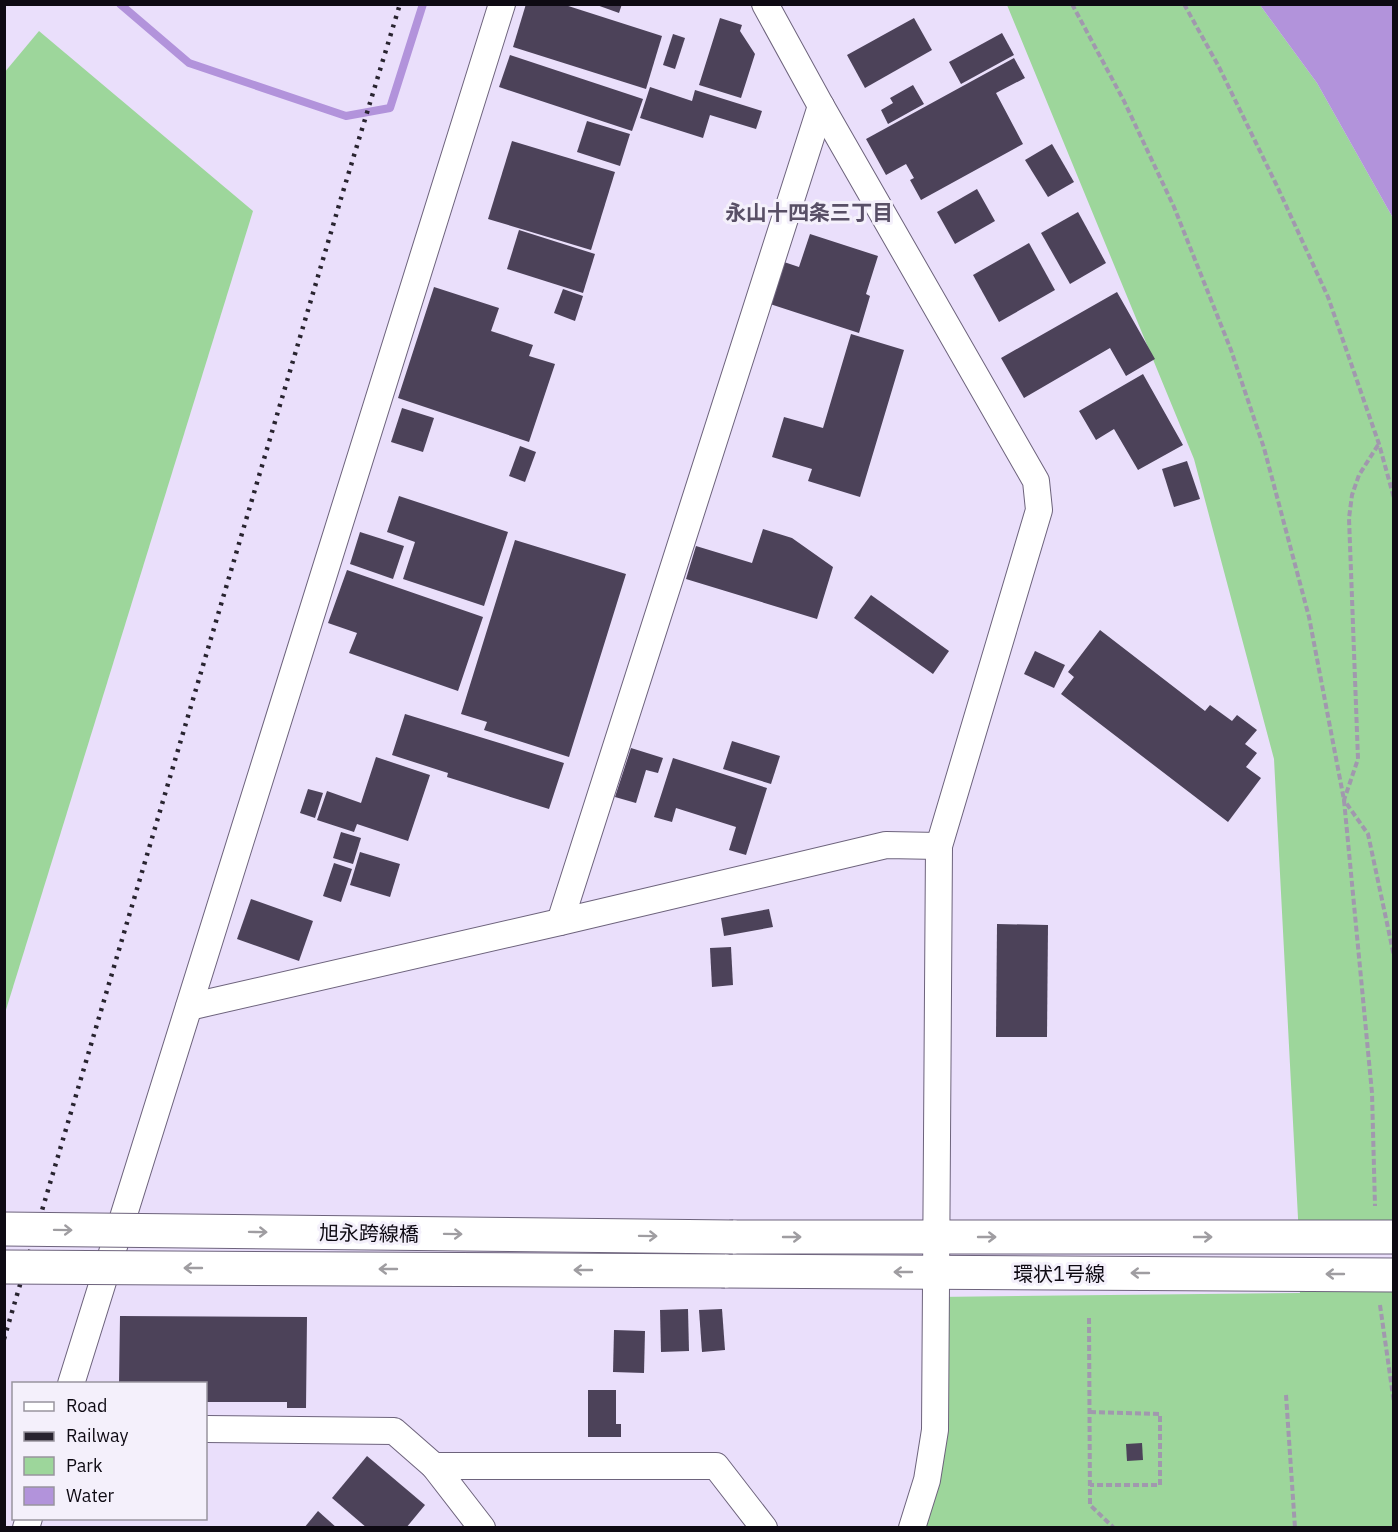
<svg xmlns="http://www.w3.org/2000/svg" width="1398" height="1532" font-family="'IBM Plex Sans','Noto Sans JP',sans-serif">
<rect width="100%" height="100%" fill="#eadffb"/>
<g fill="#9dd69b">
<polygon points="1007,5 1260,5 1317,83 1393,218 1393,1238 1299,1237 1274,759 1194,459"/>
<polygon points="39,31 253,211 5,1013 4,73"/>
<polygon points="1297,1274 1393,1275 1393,1527 912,1528 927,1480 936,1297 1300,1293"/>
</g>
<polygon fill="#b293db" points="1260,5 1393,5 1393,218 1317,83"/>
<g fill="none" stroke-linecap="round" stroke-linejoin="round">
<polyline stroke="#b293db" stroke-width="8" points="120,4 189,63 346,116 390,108 423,4"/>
</g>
<g fill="#4c4259">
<polygon points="526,4 562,4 662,36 646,89 513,47"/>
<polygon points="594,4 622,4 619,13"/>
<polygon points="720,18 742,25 740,31 755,54 741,98 699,85"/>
<polygon points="914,18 932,50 865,88 847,55"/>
<polygon points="1002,33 1014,55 961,84 949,62"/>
<polygon points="673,34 685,38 675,69 663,65"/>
<polygon points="510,55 643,99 632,131 499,87"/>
<polygon points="1014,58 1025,78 996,93 1023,144 921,200 910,180 914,178 906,164 886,175 866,139"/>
<polygon points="913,85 924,104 888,124 881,110 893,103 890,98"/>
<polygon points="650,87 692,101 695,90 762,111 756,129 710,115 703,138 640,118"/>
<polygon points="587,121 630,134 620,166 577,152"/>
<polygon points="512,141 615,172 591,250 488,219"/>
<polygon points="1052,144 1074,182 1048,197 1025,160"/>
<polygon points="977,189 995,221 955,244 937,212"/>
<polygon points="1078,212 1106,263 1070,284 1041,233"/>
<polygon points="519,230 595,254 583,293 507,269"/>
<polygon points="810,234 878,256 866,294 870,296 859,333 770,304 784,262 799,267"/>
<polygon points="1029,243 1055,290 999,322 973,275"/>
<polygon points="434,287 499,308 491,331 533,345 529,356 555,364 529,442 398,398"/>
<polygon points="563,289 583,296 575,321 554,313"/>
<polygon points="1117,292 1155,359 1126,376 1110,348 1024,398 1001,358"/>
<polygon points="851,334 904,350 860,497 808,481 812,469 772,457 784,417 823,428"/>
<polygon points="1143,374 1183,445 1138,470 1114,429 1096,440 1079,411"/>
<polygon points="402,408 434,418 423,452 391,442"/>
<polygon points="520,446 536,452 525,482 509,476"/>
<polygon points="1187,461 1200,499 1174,507 1162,469"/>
<polygon points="399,496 508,532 484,606 403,579 415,542 387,532"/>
<polygon points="763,529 792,538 833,567 817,619 686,579 696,546 752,563"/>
<polygon points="360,532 404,546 393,579 350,564"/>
<polygon points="515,540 626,574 569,757 484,730 487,722 461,714"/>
<polygon points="347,570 483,617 458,691 349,653 357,633 328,623"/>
<polygon points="871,595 949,651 933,674 854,618"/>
<polygon points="1100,630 1205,711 1210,705 1232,721 1237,715 1257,730 1245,744 1257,753 1246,767 1261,778 1228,822 1061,694 1074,677 1068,672"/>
<polygon points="1035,651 1065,665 1054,688 1024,674"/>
<polygon points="405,714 564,763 549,809 447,777 448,773 392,755"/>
<polygon points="732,741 780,756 771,784 723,769"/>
<polygon points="631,748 663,758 658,773 646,770 636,803 615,797"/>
<polygon points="376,757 430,775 408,841 357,824 354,832 317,820 327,791 361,803"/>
<polygon points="673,758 767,788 746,855 729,850 736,827 676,808 672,822 654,817"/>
<polygon points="308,789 323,793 315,818 300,813"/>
<polygon points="341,832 361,838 353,864 333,858"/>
<polygon points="360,852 400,864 390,897 350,885"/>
<polygon points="334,863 352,869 341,902 323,896"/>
<polygon points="251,899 313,921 299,961 237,939"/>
<polygon points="769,909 773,927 724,936 721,918"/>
<polygon points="997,924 1048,925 1047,1037 996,1037"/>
<polygon points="731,947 733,985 712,987 710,948"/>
<polygon points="688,1309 689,1351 661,1352 660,1310"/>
<polygon points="722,1309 725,1350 702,1352 699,1310"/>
<polygon points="120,1316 307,1317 306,1408 287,1408 287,1402 206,1402 206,1384 119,1384"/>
<polygon points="614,1330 645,1331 644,1373 613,1372"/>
<polygon points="588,1390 616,1390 616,1424 621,1424 621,1437 588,1437"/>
<polygon points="1142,1443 1143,1460 1127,1461 1126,1444"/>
<polygon points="367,1456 425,1505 406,1528 367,1528 332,1498"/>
<polygon points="318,1511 337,1528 304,1528"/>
</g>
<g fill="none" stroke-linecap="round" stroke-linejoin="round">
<g stroke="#6d637c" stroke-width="28">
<g id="minor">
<polyline points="765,4 821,106 1036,481 1039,510 939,846 935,1430 927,1480 912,1528"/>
<polyline points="560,922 821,106"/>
<polyline points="189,1007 560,922 886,845 939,846"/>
<polyline points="71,1384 502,4"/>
<polyline points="206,1429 394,1431 434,1466 482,1528"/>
<polyline points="434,1466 716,1466 764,1528"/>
<polyline points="26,1528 29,1518"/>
</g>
</g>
<g stroke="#6d637c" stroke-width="35">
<g id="primary">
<polyline points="733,1237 1394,1237"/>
<polyline points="725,1271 1394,1275"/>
</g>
</g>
<g stroke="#a198ae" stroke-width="4" stroke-dasharray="6 3" stroke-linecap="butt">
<polyline points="1072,4 1124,101 1174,207 1231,350 1264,448 1309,617 1344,800 1372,1093 1375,1206"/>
<polyline points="1184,4 1219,67 1277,186 1328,297 1379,444 1394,498"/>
<polyline points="1378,445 1359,475 1352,495 1349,518 1358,759 1344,800 1368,834 1394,956"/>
<polyline points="1380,1305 1394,1403"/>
<polyline points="1089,1318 1090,1505 1114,1528"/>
<polyline points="1286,1395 1295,1528"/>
<polyline points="1090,1412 1160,1414 1160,1485 1090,1485"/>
</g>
<use href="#minor" stroke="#fff" stroke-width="26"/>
<use href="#primary" stroke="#fff" stroke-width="33"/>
<polyline stroke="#28232f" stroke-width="4.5" stroke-dasharray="3 6" stroke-linecap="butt" points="4,1339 342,195 400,4"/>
<g stroke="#6d637c" stroke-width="35" stroke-linecap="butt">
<g id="primary-bridge">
<polyline points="4,1229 733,1237"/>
<polyline points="4,1267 725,1271"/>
</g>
</g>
<use href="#primary-bridge" stroke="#fff" stroke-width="33"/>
</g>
<defs><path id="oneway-shaft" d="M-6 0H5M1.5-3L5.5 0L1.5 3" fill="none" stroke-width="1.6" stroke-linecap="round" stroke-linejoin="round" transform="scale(1.5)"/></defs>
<g stroke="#9f9da1">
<use href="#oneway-shaft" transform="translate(63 1230) rotate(1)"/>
<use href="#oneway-shaft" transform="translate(258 1232) rotate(1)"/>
<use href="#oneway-shaft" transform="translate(453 1234) rotate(1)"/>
<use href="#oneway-shaft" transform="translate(648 1236) rotate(1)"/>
<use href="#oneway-shaft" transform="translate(792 1237)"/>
<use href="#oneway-shaft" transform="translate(987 1237)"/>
<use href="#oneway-shaft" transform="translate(1203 1237)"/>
<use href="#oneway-shaft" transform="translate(193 1268) rotate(-180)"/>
<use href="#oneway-shaft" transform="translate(388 1269) rotate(-180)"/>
<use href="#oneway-shaft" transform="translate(583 1270) rotate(-180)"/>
<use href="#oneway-shaft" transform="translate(903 1272) rotate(-180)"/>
<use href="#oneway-shaft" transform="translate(1140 1273) rotate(-180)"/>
<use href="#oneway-shaft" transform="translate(1335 1274) rotate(-180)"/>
</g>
<g text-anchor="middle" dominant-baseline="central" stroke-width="6" stroke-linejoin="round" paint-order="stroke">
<g font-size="20" fill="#0e0a13" stroke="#f4f0fb">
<text transform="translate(369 1233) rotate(1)">旭永跨線橋</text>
<text x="1059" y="1273">環状1号線</text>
</g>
<g font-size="21" font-weight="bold" fill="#584f66" stroke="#f4f0fb">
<text x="809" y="212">永山十四条三丁目</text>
</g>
</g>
<rect width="1398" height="1532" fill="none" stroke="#0e0a13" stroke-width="12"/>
<rect x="12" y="1382" width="195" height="138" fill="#f4f0fb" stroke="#98949e" stroke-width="1.5"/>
<rect x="24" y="1402" width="30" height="9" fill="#ffffff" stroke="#98949e" stroke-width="1.5"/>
<text x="66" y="1412" font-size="18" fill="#0e0a13">Road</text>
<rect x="24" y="1432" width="30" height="9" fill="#28232f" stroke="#98949e" stroke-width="1.5"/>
<text x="66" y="1442" font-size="18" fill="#0e0a13">Railway</text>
<rect x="24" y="1457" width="30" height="18" fill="#9dd69b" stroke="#98949e" stroke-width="1.5"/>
<text x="66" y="1472" font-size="18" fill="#0e0a13">Park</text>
<rect x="24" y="1487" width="30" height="18" fill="#b293db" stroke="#98949e" stroke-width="1.5"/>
<text x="66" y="1502" font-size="18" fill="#0e0a13">Water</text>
</svg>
